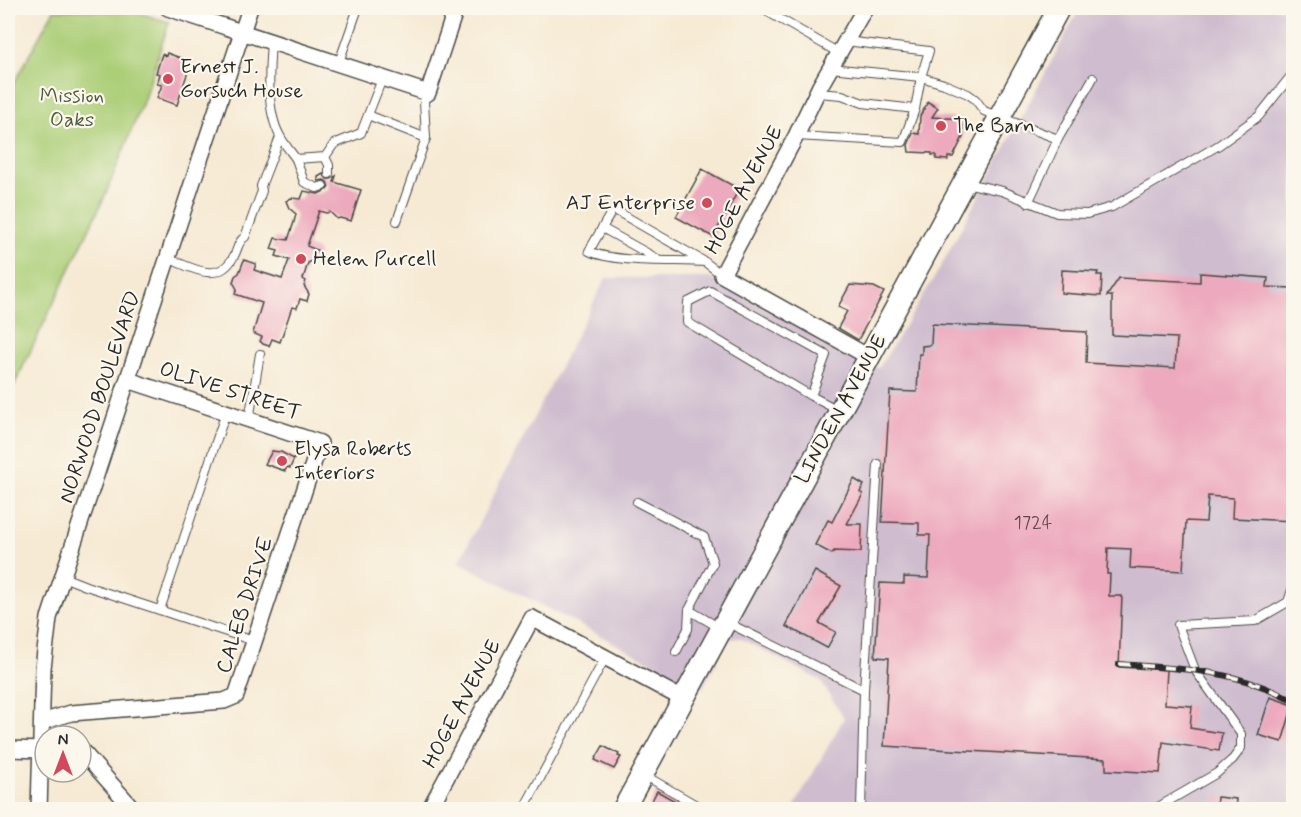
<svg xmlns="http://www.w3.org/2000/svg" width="1301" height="817" font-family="Mynerve,sans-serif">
<rect width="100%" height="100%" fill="#fbf7ec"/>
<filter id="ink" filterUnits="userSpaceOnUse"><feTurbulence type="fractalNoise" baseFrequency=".0167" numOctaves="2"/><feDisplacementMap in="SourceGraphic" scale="12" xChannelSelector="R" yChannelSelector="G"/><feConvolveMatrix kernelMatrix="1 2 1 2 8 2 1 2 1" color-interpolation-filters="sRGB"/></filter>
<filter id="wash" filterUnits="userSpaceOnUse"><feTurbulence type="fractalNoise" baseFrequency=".008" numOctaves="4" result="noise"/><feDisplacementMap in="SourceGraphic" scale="24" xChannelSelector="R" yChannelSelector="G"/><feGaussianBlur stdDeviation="1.35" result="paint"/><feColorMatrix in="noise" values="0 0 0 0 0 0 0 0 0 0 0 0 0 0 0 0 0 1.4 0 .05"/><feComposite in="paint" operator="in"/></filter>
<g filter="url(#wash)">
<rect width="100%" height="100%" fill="#f6ead4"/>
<polygon fill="#cfbdcf" points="1080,8 1293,8 1293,809 793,809 844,718 820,680 740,638 728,639 702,689 459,562 606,278 710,278 879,368 940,268"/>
<polygon fill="#abce77" stroke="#6b7c51" stroke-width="1.5" points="54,10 132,11 169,22 143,102 104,198 8,398 8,94"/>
<g id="blocks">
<g fill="#eda9bd">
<polygon points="167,53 191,62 177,105 157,98 162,85 157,84 160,74 156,73 162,54 166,56"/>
<polygon points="928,102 938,108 932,117 964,119 963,137 953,157 948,157 948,160 936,159 936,155 932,155 932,153 909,152 908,145 913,133 919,134 920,116"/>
<polygon points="702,169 739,189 713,237 676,217"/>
<polygon points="323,174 327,179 331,179 336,176 334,182 361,190 351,221 340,218 337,219 330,212 326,213 319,211 307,246 317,250 319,254 317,258 308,263 303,279 306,281 304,286 309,294 307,301 300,299 297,308 292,307 280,342 272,339 269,346 263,344 260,341 262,337 253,333 262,303 235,294 237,289 233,282 235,276 239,273 244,260 256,264 254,270 282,279 289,260 276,256 278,251 271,249 275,238 288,240 294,222 296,214 289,208 286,201 291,198 301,199 304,191 318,194 327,190 329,187 327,182 324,180 318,181 318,177"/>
<polygon points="1062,270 1098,272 1097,275 1102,275 1101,296 1061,293"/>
<polygon points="1200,273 1268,278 1267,287 1293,288 1293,521 1232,518 1233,498 1208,496 1206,522 1186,521 1183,571 1130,568 1131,549 1108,548 1107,574 1110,574 1109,596 1122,596 1119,667 1167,670 1165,704 1192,706 1190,728 1222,733 1219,751 1163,742 1160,773 1106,770 1106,759 884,746 889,658 875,657 880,583 904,584 904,577 928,578 930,535 919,535 919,523 882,522 890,391 917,392 919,354 922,354 922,346 931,345 932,324 1087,332 1086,363 1175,368 1177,338 1112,335 1112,296 1107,296 1119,278 1200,282"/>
<polygon points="850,285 874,287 884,292 858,340 838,328 847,311 838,307"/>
<polygon points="272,451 281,452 294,459 290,468 287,467 285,471 265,464"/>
<polygon points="854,479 864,485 860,492 863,494 847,524 862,524 861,552 834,551 832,554 815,545 828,520 832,522"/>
<polygon points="815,571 841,586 819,623 836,632 827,648 786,626"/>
<polygon points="1270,697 1293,705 1282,742 1258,735"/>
<polygon points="603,746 619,754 618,756 621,757 614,769 595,760"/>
<polygon points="657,791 691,810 647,810"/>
<polygon points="1217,797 1236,799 1235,810 1216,810"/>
</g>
</g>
</g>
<g filter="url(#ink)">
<use href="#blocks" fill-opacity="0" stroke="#494844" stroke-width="1.5"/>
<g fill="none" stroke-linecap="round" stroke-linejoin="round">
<g stroke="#494844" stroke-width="10">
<g id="lane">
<polyline points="761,8 839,53"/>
<path d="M271 42C269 70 266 111 280 136 284 144 291 152 296 159L325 157 334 144 361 133 382 79"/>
<polyline points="338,65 358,8"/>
<polyline points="830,68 921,77 944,84 968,94 975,99 984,111 1058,139"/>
<polyline points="818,93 842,95 863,103 915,109"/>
<polyline points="368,115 426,138"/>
<polyline points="796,136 903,142 915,109 921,77 929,51 845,41"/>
<polyline points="325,157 329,165 329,174"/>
<polyline points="296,159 304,182 317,188 323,186"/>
<polyline points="966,183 1002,191 1057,213 1087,214 1112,207 1219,145 1259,116 1294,72"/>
<polyline points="1028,203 1058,139 1093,78"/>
<polyline points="397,221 426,138 424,101 428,93"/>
<polyline points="602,228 656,258"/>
<path d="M167 258C191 267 218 286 234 256 238 249 238 241 245 237L262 191 261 186 280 137"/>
<path d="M705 262C675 260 613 263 589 251L613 209 705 262 722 275"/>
<polyline points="811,396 826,355 710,291 688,302 687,322 811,396 838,410"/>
<polyline points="249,420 260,354"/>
<polyline points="637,502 704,537 713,563 689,610 688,629 676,652"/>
<polyline points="63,577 86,586 254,641"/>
<polyline points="160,610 226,412"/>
<polyline points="689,610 720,628"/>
<polyline points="726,622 864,690"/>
<polyline points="644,775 705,810"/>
<polyline points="523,810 605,658"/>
<polyline points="861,810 864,690 878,464"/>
<polyline points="1153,810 1217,773 1233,759 1241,748 1241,734 1195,670 1178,625 1255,621 1288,602 1294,584"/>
</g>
</g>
<g stroke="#494844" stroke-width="18">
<g id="street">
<polyline points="168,8 428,93 456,8"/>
<polyline points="865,8 820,86 796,136 722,275 869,357"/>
<polyline points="42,722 71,713 224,701 236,696 320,443 128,380"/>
<polyline points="8,749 45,750"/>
<polyline points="81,750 134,810"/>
<polyline points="39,810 43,668 49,618 250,8"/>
<polyline points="429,810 532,618 683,699"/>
</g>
</g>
<g stroke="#494844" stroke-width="24">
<polyline id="secondary" points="623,810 1059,8"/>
</g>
<use href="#lane" stroke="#fff" stroke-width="8"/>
<use href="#street" stroke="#fff" stroke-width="15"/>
<use href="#secondary" stroke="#fff" stroke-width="21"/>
<g stroke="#2b2b2b" stroke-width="6">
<path id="rail" d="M1119 664C1184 669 1234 669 1294 701"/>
</g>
<use href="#rail" stroke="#fbf7ec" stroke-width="4" stroke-dasharray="11" stroke-linecap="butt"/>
</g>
</g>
<g fill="#d1495b" stroke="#fbf7ec" stroke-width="2">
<circle cx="168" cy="79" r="6"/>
<circle cx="941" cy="126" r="6"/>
<circle cx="707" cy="203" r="6"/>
<circle cx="301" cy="259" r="6"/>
<circle cx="282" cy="461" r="6"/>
</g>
<g text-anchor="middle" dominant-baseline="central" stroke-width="4.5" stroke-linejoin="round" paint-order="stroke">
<g font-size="18" fill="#5c4a50">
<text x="1033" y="523">1724</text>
</g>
<g font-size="21" fill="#2b2b2b" stroke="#fbf7ec" text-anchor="start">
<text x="180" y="67">Ernest J.<tspan x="180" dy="24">Gorsuch House</tspan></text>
<text x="953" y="126">The Barn</text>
<text x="695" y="203" text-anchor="end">AJ Enterprise</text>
<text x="313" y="259">Helen Purcell</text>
<text x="294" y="449">Elysa Roberts<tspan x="294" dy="24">Interiors</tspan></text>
</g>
<g font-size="21" fill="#515c42" stroke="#fbf7ec">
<text x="72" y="96">Mission<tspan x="72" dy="24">Oaks</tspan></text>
</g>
<g font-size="21" fill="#2b2b2b" stroke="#fbf7ec">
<text transform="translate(744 190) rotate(-62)">HOGE AVENUE</text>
<text transform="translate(230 391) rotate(18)">OLIVE STREET</text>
<text transform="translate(100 397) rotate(-72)">NORWOOD BOULEVARD</text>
<text transform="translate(841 409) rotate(-61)">LINDEN AVENUE</text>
<text transform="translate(245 605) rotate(-72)">CALEB DRIVE</text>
<text transform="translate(462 704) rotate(-62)">HOGE AVENUE</text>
</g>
</g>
<rect width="1301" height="817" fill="none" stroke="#fbf7ec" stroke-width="30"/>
<g transform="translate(63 754)"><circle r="28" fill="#fbf7ec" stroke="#a8a59f" stroke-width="1.5"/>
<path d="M0-4.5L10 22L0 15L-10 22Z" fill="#d1495b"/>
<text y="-9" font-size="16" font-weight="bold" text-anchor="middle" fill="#2b2b2b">N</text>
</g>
</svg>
